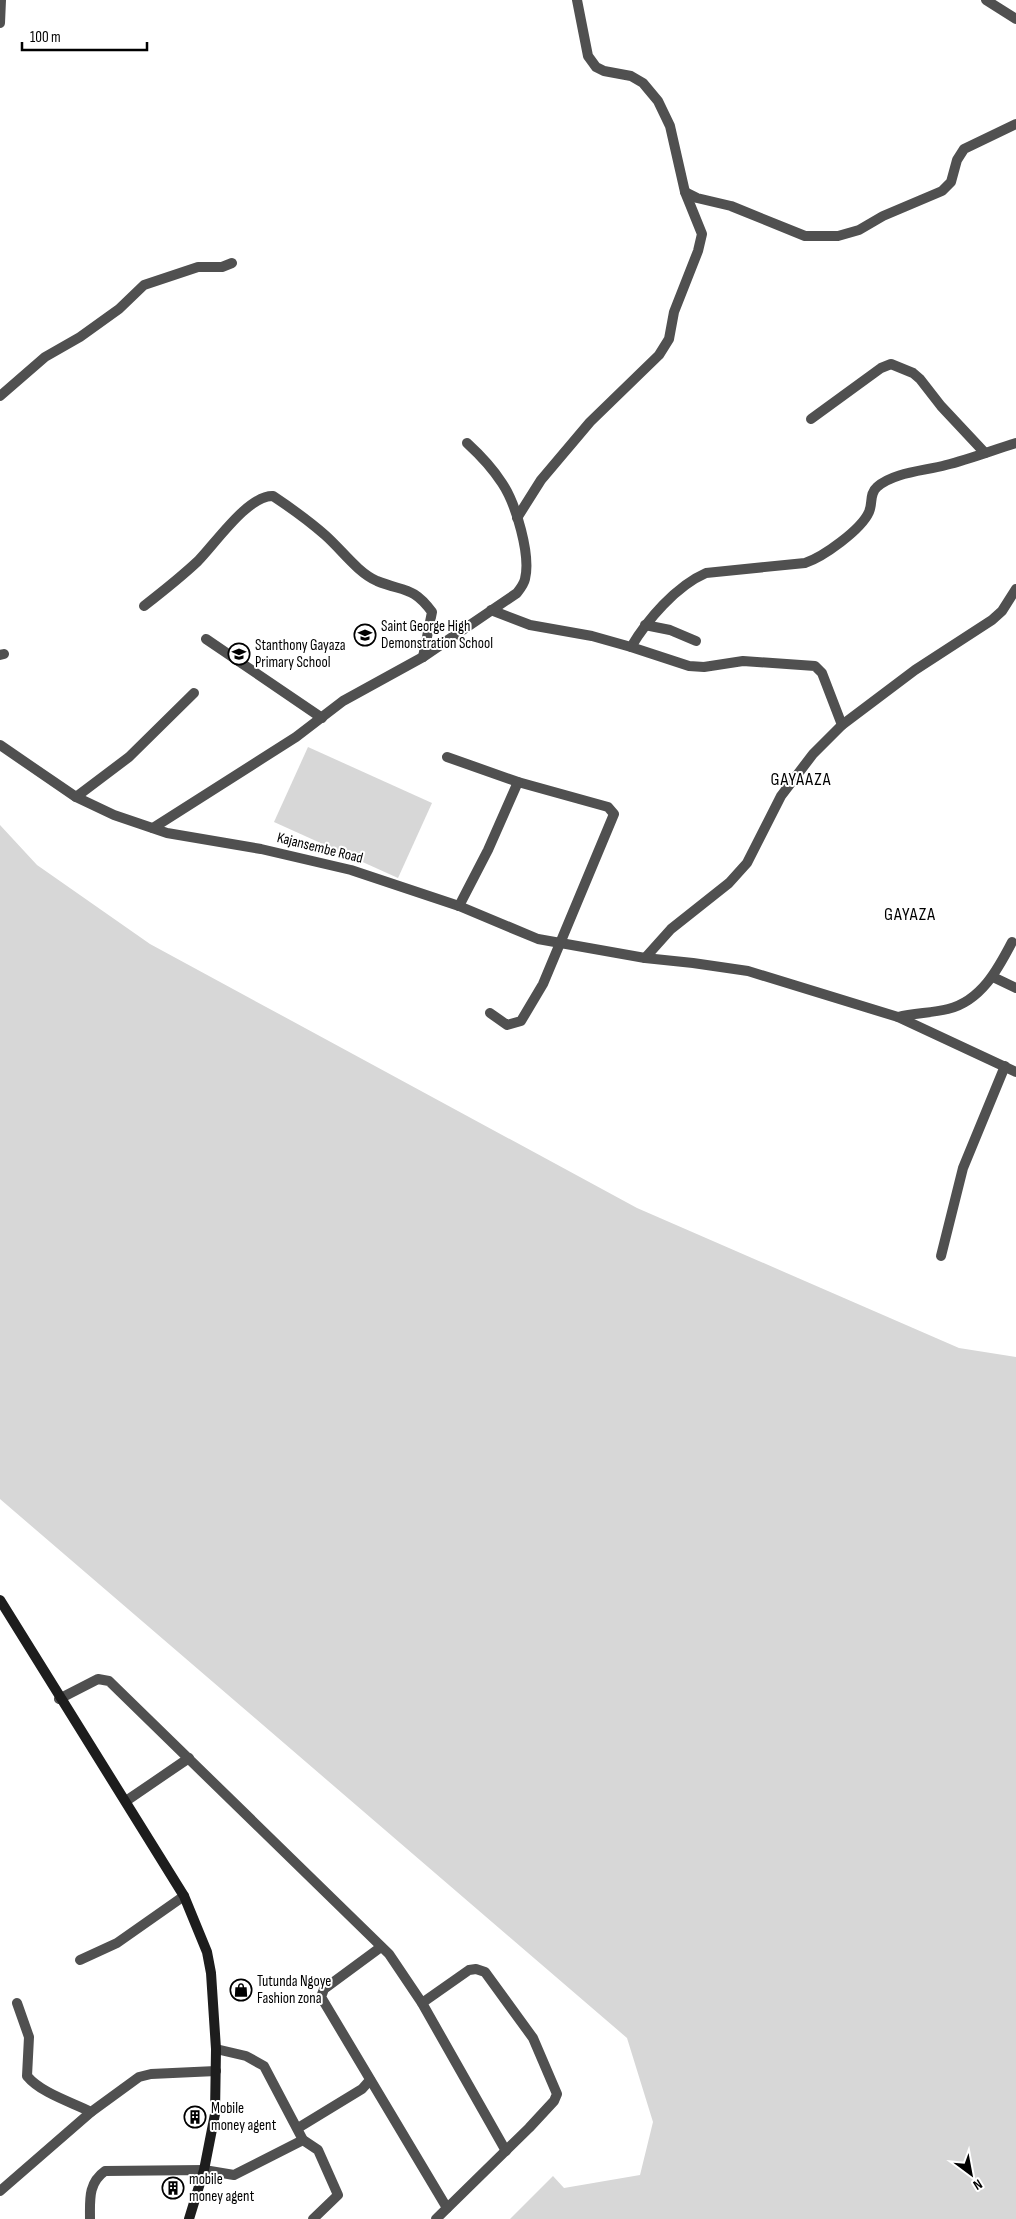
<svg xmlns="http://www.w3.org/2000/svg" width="1016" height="2219" font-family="'Sofia Sans Condensed',sans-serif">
<rect width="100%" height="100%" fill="#fff"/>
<g fill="#d7d7d7">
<polygon points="308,747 432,803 398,878 274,822"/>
<polygon points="0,825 37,865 150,944 637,1208 959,1348 1016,1357 1016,2219 510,2219 553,2176 564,2188 640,2175 653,2122 627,2038 0,1499"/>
</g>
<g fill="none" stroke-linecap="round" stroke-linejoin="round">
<g stroke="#505050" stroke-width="10">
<polyline points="986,0 1016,19"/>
<polyline points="0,23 1,0"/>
<polyline points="685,192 697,198 731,206 805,236 838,236 859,230 883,216 942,191 951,182 957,160 964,149 1016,124"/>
<polyline points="0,396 45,357 80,337 119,309 144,285 198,267 222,267 232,263"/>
<polyline points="811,419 881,368 891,364 913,373 920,379 941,406 985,453"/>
<polyline points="517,518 541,480 590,422 659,355 669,339 674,312 698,251 702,234 685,192 670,126 658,101 643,83 631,76 604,71 596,67 588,56 577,0"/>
<path d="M144 606C162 592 181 577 198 561 215 544 248 495 273 496 291 508 309 521 325 535 342 550 357 572 377 581 404 592 413 586 432 612L423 657"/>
<path d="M491 610 530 625 592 636 631 647C647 620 676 586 706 573L805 563C823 557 861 530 869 512 873 503 869 494 877 487 894 472 925 471 946 465 970 459 993 450 1016 443"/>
<polyline points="645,625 670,630 696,641"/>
<polyline points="206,639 322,718"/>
<polyline points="631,647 689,666 704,667 743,661 815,666 822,673 842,725"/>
<polyline points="0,655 4,654"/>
<polyline points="0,745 76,797 114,815 167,833 261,849 351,870 459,906 538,939 645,958 693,963 748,971 898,1017 1016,1072"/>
<polyline points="447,757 518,782 608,807 614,814 543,984 521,1021 507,1025 490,1013"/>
<polyline points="76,797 129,757 194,693"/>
<path d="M153 828 296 737 343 701 423 657 517 593C520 589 524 584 525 579 531 555 516 504 502 483 493 469 479 454 467 443"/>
<polyline points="459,906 488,850 518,782"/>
<polyline points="645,958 671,929 729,883 747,863 781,796 813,754 842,725 915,670 992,620 1002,611 1016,589"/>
<polyline points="993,977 1016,988"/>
<path d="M898 1017C914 1013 931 1013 948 1009 981 1001 998 969 1012 942"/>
<polyline points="941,1256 963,1168 1005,1066"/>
<polyline points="59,1699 98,1679 109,1681 389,1954 422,2003 506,2151"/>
<polyline points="126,1801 189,1758"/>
<polyline points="381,1947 324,1989 321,1997 447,2208"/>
<polyline points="80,1960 117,1943 184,1896"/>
<path d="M17 2003 29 2037 27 2076C41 2093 71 2102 91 2112L139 2077 151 2074 216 2071"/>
<polyline points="422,2003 469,1970 476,1969 485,1972 533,2038 557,2094 554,2101 529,2128 436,2219"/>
<polyline points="216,2049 246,2056 264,2066 303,2140 318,2150 338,2195 313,2219"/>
<polyline points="298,2128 362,2089 370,2080"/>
<polyline points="0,2191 91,2112"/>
<path d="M90 2219C90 2200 88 2183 105 2171L204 2170 234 2175 303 2140"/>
</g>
<polyline stroke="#1d1d1d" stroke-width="10" points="0,1600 184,1896 207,1952 211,1973 216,2049 215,2114 204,2170 189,2219"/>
</g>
<defs>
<g id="school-ring" transform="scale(1.125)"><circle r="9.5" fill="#fff" stroke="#000" stroke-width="1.5"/><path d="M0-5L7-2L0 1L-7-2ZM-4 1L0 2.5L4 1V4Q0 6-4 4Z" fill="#000"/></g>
<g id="shop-ring" transform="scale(1.125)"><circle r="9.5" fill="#fff" stroke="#000" stroke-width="1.5"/><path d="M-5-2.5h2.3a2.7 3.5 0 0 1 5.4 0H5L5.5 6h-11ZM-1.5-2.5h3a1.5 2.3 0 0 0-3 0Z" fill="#000"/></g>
<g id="building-ring" transform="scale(1.125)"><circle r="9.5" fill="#fff" stroke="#000" stroke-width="1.5"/><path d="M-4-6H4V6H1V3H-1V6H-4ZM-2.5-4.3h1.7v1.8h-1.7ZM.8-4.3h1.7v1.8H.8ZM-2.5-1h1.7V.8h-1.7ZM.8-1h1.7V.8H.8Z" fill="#000"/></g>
</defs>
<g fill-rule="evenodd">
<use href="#school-ring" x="365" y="635"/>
<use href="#school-ring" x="239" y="654"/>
<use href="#shop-ring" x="241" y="1990"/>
<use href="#building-ring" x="195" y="2117"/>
<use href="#building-ring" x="173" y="2188"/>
</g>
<g text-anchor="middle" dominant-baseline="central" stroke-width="4" stroke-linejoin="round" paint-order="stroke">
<g font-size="15" fill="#000" stroke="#fff" text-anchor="start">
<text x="381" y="626">Saint George High<tspan x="381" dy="17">Demonstration School</tspan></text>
<text x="255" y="645">Stanthony Gayaza<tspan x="255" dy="17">Primary School</tspan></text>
<text x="257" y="1981">Tutunda Ngoye<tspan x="257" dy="17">Fashion zona</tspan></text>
<text x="211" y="2108">Mobile<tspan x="211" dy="17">money agent</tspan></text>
<text x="189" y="2179">mobile<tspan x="189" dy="17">money agent</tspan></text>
</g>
<g font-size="15" fill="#000" stroke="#fff">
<text transform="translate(320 848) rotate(14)">Kajansembe Road</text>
</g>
<g font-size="18" letter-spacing="1" fill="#000" stroke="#fff">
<text x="801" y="779">GAYAAZA</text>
<text x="910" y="914">GAYAZA</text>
</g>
</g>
<g transform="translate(971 2174) rotate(148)" stroke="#ffffff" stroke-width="4" paint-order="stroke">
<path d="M0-4L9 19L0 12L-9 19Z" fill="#000000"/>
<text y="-8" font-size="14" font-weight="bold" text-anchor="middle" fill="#000000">N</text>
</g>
<path d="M22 42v8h125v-8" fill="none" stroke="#000000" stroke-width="2.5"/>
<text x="30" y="42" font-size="15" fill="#000000" stroke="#ffffff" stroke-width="4" paint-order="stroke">100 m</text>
</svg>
